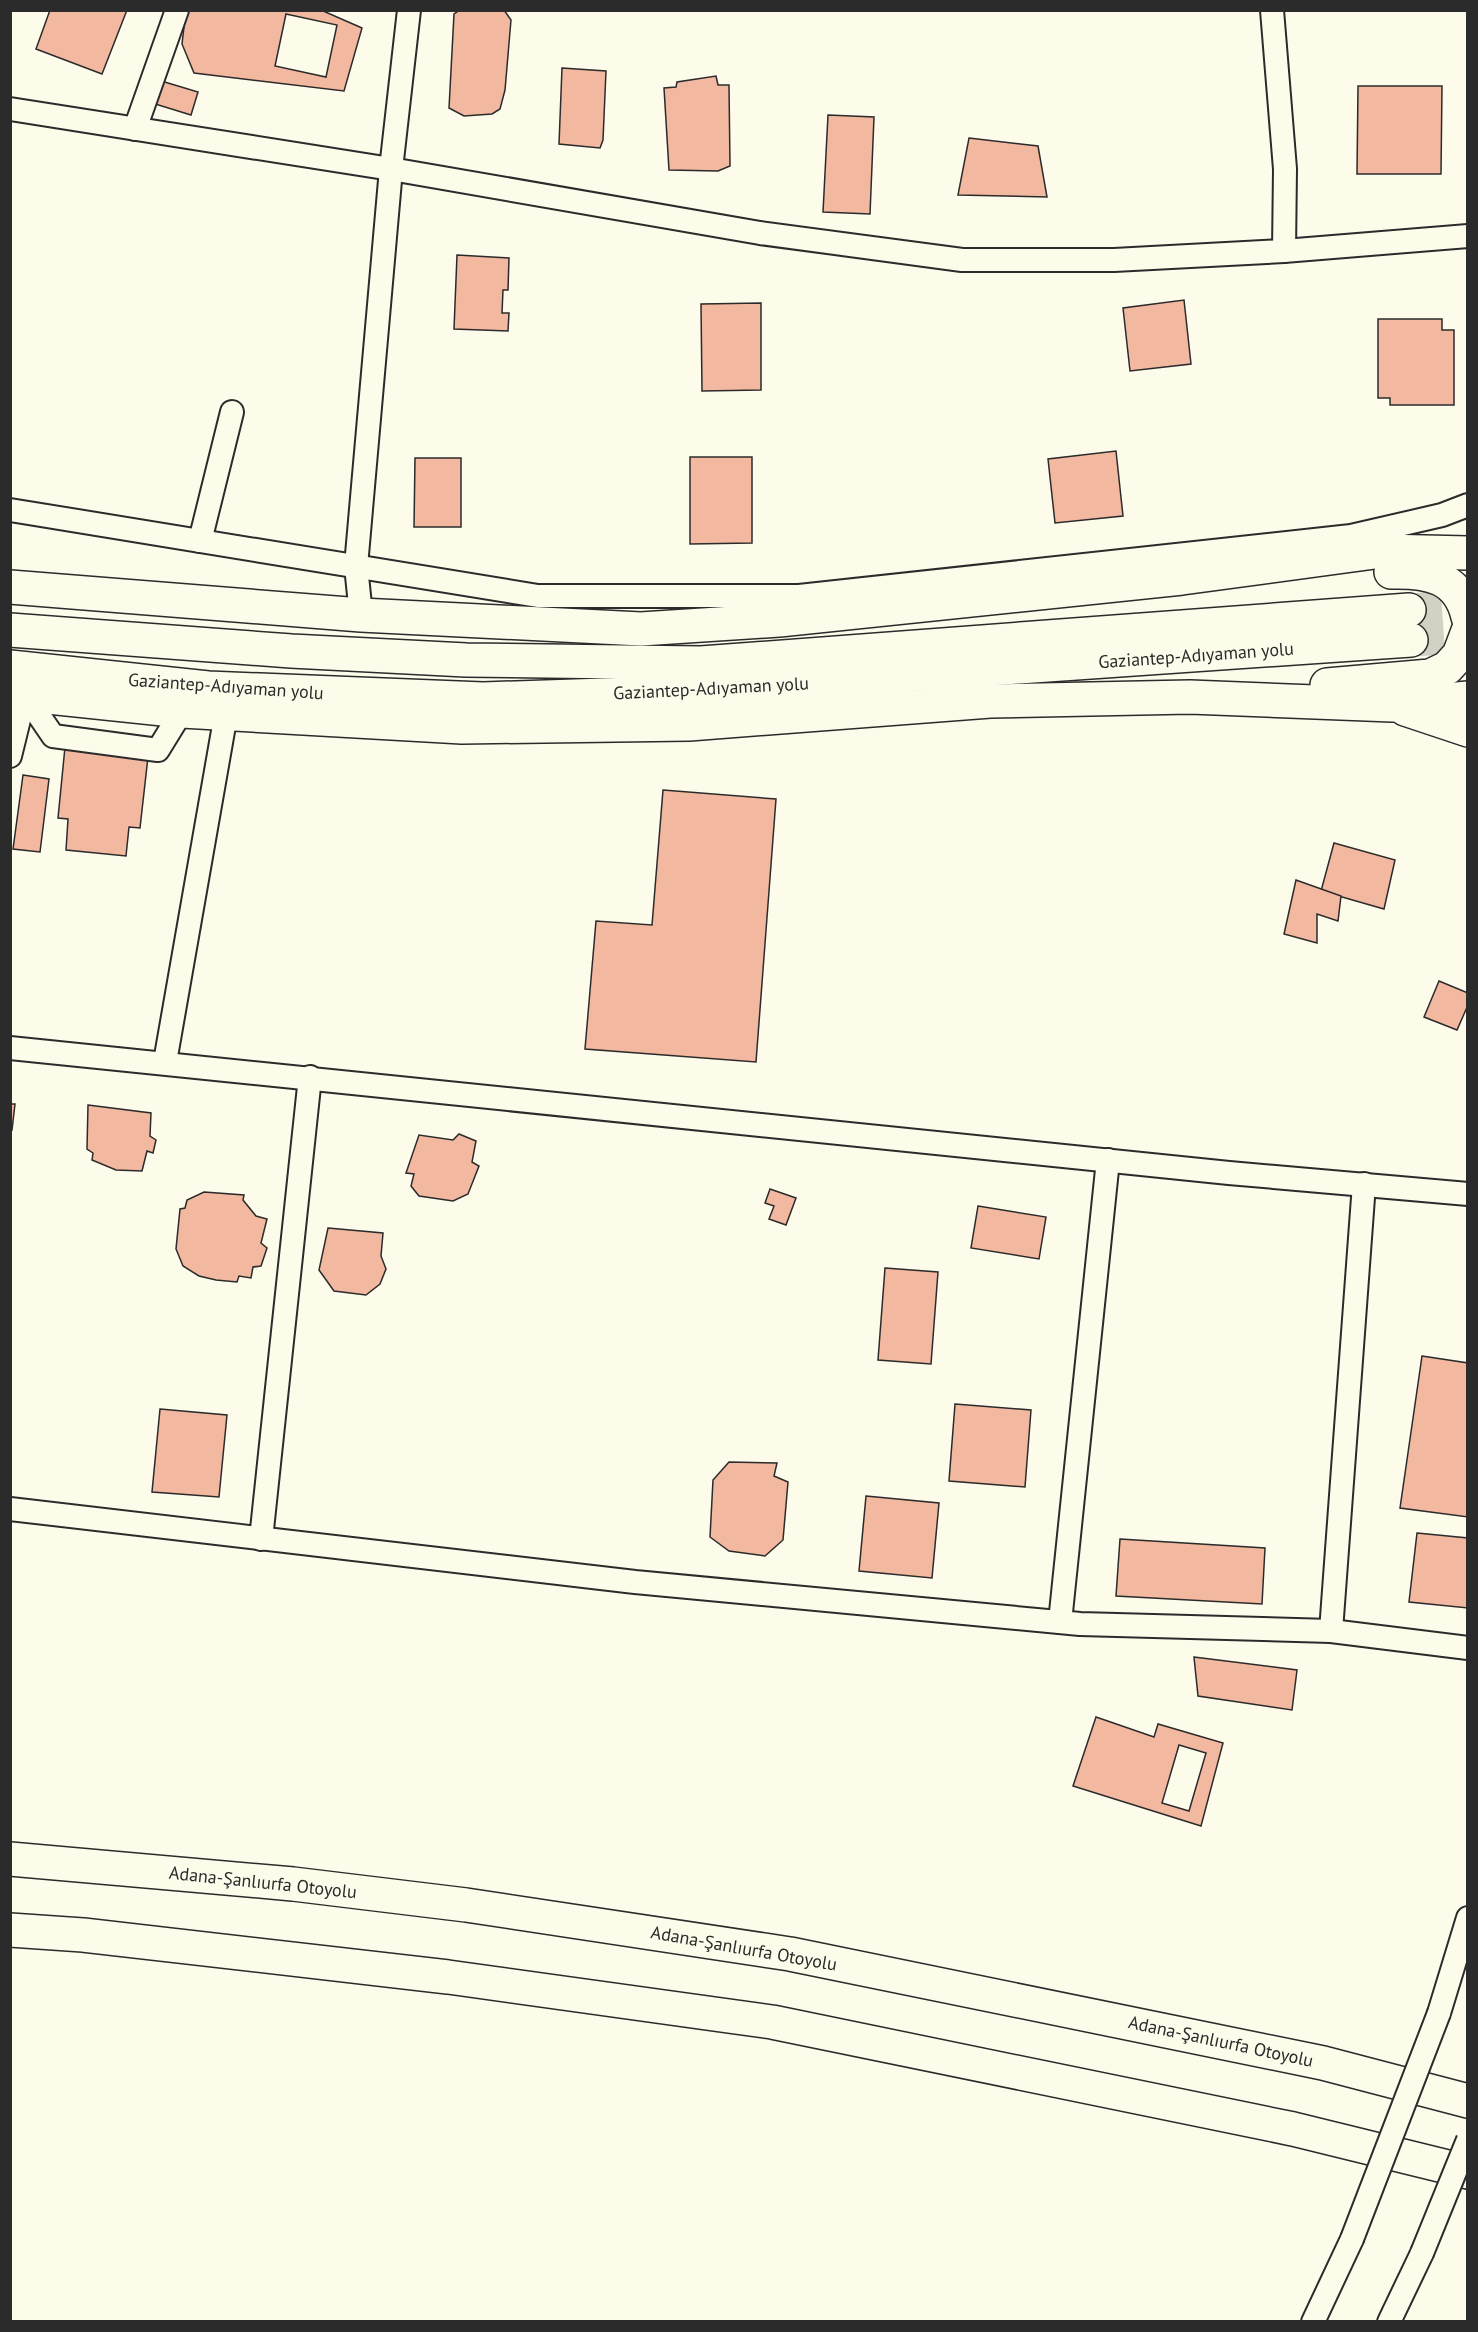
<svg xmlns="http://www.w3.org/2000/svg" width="1478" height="2332" font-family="'PT Sans',sans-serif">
<rect width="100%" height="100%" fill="#fdfbea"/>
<g fill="#f2b8a0" stroke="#2b2b2b" stroke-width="1.5" fill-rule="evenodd">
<polygon points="50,10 127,10 102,74 36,49"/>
<path d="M186 10H321L362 28 344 91 194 73 182 44ZM286 14 337 25 326 77 275 66Z"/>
<polygon points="460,10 504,10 511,20 505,90 500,109 492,114 464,116 449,108 454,14"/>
<polygon points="562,68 606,71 603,140 600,148 559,144"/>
<polygon points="716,76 718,85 729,85 730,166 718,171 669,170 664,88 676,87 677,82"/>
<polygon points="158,80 198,92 191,115 152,103"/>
<polygon points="1358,86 1442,86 1441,174 1357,174"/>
<polygon points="828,115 874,117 870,214 823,212"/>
<polygon points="969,138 1038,146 1047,197 958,195"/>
<polygon points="457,255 509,258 508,290 503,290 502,313 509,313 508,331 454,329"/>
<polygon points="1184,300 1191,364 1130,371 1123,308"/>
<polygon points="761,303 761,390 702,391 701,304"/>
<polygon points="1378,319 1442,319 1442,330 1454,330 1454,405 1390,405 1390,398 1378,398"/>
<polygon points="1116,451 1123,516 1055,523 1048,459"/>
<polygon points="690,457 752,457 752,543 690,544"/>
<polygon points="415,458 461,458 461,527 414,527"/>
<polygon points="65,747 148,757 140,828 129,827 126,856 66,850 68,819 58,818"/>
<polygon points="23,775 49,779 40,852 13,849"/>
<polygon points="663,790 776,799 756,1062 585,1049 596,921 652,925"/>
<polygon points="1334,843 1395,860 1384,909 1321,891"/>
<polygon points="1296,880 1341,896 1338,921 1317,914 1317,943 1284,934"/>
<polygon points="1439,981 1468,993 1468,1005 1457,1030 1424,1017"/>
<polygon points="10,1104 15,1104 12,1130 10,1130"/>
<polygon points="88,1105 151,1113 150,1136 156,1140 153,1153 147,1151 142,1171 116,1170 92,1160 93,1153 87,1149"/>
<polygon points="459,1134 476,1141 472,1162 479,1166 468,1194 453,1201 419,1196 411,1186 414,1174 406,1173 419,1135 453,1140"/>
<polygon points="770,1189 796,1198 786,1225 769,1219 774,1206 765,1203"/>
<polygon points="204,1192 244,1195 243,1200 256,1216 267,1219 261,1243 267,1248 261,1266 253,1267 251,1278 239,1276 237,1282 216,1280 199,1276 183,1266 176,1249 180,1209 185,1208 187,1200"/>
<polygon points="978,1206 1046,1217 1039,1259 971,1248"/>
<polygon points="328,1228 383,1233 381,1256 386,1269 380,1284 366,1295 334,1291 319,1270"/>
<polygon points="885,1268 938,1272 931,1364 878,1360"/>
<polygon points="1422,1356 1468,1363 1468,1517 1400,1508"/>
<polygon points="955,1404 1031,1410 1025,1487 949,1481"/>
<polygon points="160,1409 227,1415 219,1497 152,1492"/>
<polygon points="729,1462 777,1463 774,1476 788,1482 783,1540 765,1556 729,1551 710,1537 713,1480"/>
<polygon points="866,1496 939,1503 932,1578 859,1571"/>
<polygon points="1417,1533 1468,1538 1468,1608 1409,1602"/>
<polygon points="1120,1539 1265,1548 1262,1604 1116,1596"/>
<polygon points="1194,1657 1297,1670 1292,1710 1198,1696"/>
<path d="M1096 1717 1154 1737 1158 1724 1223 1743 1201 1826 1073 1786ZM1179 1745 1206 1753 1189 1811 1162 1803Z"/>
</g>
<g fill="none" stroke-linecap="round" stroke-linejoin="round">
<g stroke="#d3d1c4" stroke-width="33" stroke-dasharray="33 16" stroke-linecap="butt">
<polyline points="1409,610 1468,606"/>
<polyline points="1411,640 1468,637"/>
</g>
<g stroke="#2b2b2b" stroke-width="26">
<g id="minor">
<polyline points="1272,10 1285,169 1284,251"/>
<polyline points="10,109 391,169 760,233 962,260 1114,260 1284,251 1468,236"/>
<polyline points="135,129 177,10"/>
<polyline points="10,510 538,596 799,596 1351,536 1442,515 1468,505"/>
<polyline points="200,541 232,412"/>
<polyline points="361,615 356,566 391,169 409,10"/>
<polyline points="25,695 53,736 158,750 182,711"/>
<polyline points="10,756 25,695"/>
<polyline points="10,1048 1229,1173 1468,1194"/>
<polyline points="165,1062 226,714"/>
<polyline points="10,1509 635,1582 1080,1624 1331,1631 1468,1648"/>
<polyline points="261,1539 310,1077"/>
<polyline points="1060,1622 1108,1160"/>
<polyline points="1331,1631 1364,1184"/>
<polyline points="1439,2013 1468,1918"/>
<polyline points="1313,2322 1352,2239"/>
<polyline points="1389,2322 1422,2253"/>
</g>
</g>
<g stroke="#2b2b2b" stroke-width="36">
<g id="highway">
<path d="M1391 572C1427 571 1459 576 1468 617"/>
<polyline points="10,587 361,615 641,629 779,620 1182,578 1382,551 1468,553"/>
<polyline points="10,630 291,651 466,660 701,663 1409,610"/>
<polyline points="10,667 208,688 483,699 722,691 916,674 1411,640"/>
<polyline points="1327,685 1430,676 1447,668 1459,655 1468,631"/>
<polyline points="10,693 182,711 462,727 689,724 990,701 1190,697 1392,705 1468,698"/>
<polyline points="1405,709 1468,730"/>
<polyline points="10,1859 293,1884 466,1905 790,1954 1323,2063 1468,2101"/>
<polyline points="10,1930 83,1935 448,1977 772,2022 1293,2129 1468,2172"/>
</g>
</g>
<use href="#minor" stroke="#fdfbea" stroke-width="22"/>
<use href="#highway" stroke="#fdfbea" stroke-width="33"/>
<g stroke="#2b2b2b" stroke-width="26" stroke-linecap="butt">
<g id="minor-bridge">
<polyline points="1352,2239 1439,2013"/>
<polyline points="1422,2253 1468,2140"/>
</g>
</g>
<use href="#minor-bridge" stroke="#fdfbea" stroke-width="22"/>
</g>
<g text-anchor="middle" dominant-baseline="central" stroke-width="4.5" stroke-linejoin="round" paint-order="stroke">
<g font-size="18" fill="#2b2b2b" stroke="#fdfbea">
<text transform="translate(1196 655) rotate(-4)">Gaziantep-Adıyaman yolu</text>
<text transform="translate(226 686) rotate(4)">Gaziantep-Adıyaman yolu</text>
<text transform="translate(711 688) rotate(-3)">Gaziantep-Adıyaman yolu</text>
<text transform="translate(263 1882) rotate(6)">Adana-Şanlıurfa Otoyolu</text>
<text transform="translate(744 1948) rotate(10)">Adana-Şanlıurfa Otoyolu</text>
<text transform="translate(1221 2041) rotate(12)">Adana-Şanlıurfa Otoyolu</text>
</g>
</g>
<rect width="1478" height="2332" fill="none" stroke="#2b2b2b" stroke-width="24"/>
</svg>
